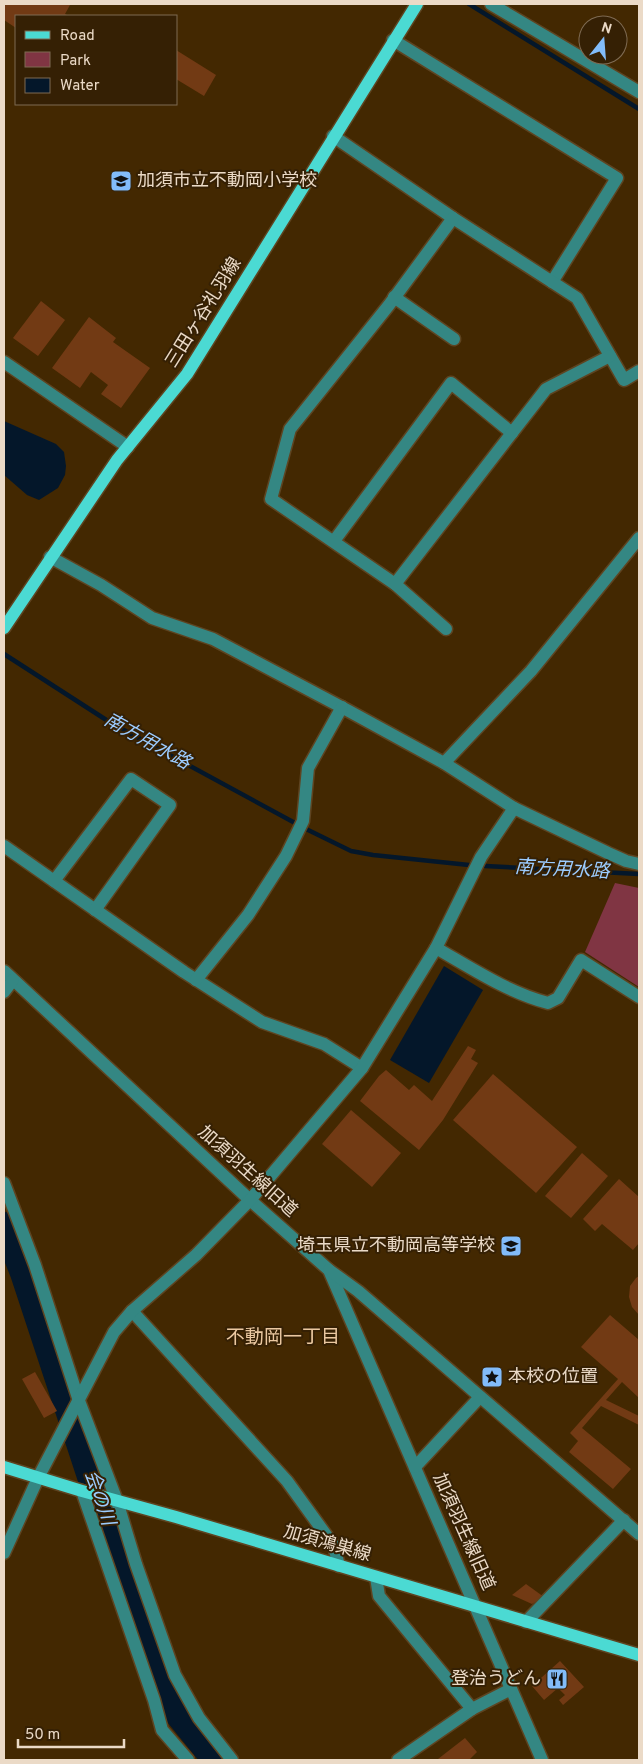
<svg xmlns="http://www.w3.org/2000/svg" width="643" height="1764" font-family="Overpass,'Noto Sans JP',sans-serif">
<rect width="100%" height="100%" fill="#432801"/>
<polygon fill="#803543" points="615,883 639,888 639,987 585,952"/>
<g fill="#04172a">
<polygon points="4,421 56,444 64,452 66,466 65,475 58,488 39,500 27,495 4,475"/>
<polygon points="444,966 483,990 429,1083 390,1060"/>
</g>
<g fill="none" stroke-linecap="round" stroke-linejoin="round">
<g stroke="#04172a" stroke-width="4.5">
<polyline points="469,4 639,109"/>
<polyline points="4,654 111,723 295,823"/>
<polyline points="304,828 351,851 373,855 469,865"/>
<polyline points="485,866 639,874"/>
</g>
<polyline stroke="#04172a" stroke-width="26" points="4,1225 23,1273 99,1504 167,1696 179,1716 215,1760"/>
</g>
<g fill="#723a14">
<polygon points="4,4 69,4 70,5 65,14 69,16 16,16 16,28 4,20"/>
<polygon points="176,50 216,75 204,96 176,79"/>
<polygon points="41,301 65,320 38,356 13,338"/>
<polygon points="89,317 116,338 113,342 150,368 121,408 101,394 108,385 91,372 80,388 52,368"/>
<polygon points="468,1046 476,1050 471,1059 478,1063 443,1120 419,1150 360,1101 379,1076 386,1070 409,1090 414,1085 432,1101"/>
<polygon points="493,1074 577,1147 536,1193 453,1120"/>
<polygon points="351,1110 401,1153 372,1187 322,1144"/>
<polygon points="582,1153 608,1176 571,1218 545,1196"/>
<polygon points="619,1179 639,1197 639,1243 633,1250 602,1224 595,1231 583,1219"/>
<polygon points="639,1276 639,1315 632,1307 629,1297 630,1286 636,1278"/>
<polygon points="610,1315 639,1340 639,1398 622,1382 606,1400 639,1416 639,1425 601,1406 582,1428 631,1469 613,1489 569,1452 578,1441 570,1433 618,1379 581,1347"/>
<polygon points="35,1372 57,1411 44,1418 22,1379"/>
<polygon points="526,1584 544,1597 532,1604 512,1595"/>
<polygon points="560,1661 584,1687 563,1705 559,1700 565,1695 558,1688 544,1700 532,1686"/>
<polygon points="465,1738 477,1752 469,1760 440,1760 438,1759"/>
</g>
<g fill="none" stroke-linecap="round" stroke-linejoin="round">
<g stroke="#5e4421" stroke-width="15">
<g id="minor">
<polyline points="491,4 639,92"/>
<polyline points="393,40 617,178 552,282"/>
<polyline points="333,136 453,218 577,298 624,380 639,371"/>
<polyline points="394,297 454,339"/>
<polyline points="4,362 128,447"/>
<polyline points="334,541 451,383 512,433"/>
<polyline points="50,557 101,585 152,618 213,639 347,710 444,763 514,808 608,853 626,861 639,864"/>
<polyline points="395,584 546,389 610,356"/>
<polyline points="446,629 395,584 271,499 290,429 389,305 453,218"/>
<polyline points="444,763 531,671 639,538"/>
<polyline points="4,846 184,972 262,1022 324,1044 362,1068"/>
<polyline points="54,881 131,779 170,805 95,910"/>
<path d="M436 948C473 969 507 992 548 1003L558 998 581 960 639 997"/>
<polyline points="4,971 250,1200 329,1270 542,1760"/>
<polyline points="196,980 248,915 286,856 303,821 308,768 342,707"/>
<polyline points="4,992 13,980"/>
<polyline points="4,1183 35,1265 79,1401 117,1501 136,1564 175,1675 199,1718 232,1760"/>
<polyline points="329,1270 358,1291 639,1534"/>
<polyline points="132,1311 287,1481 334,1546 339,1566"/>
<polyline points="415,1467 480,1397"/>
<polyline points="82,1491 154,1700 162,1730 188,1760"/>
<polyline points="4,1553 38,1478 114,1332 132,1311 196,1255 250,1200 362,1068 436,948 481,857 514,808"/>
<polyline points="376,1577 379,1596 472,1709"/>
<polyline points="526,1622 624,1520"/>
<polyline points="398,1760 472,1709 511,1689"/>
</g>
</g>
<g stroke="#5e4421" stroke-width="15">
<g id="major">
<polyline points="4,628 117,460 187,374 417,4"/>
<polyline points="4,1467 82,1491 176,1517 639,1655"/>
</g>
</g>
<use href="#minor" stroke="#348783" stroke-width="12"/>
<use href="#major" stroke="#4bdad3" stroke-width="12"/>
</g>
<defs>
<g id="school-square" transform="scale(1.125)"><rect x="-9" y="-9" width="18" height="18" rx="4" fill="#82bcfa" stroke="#352004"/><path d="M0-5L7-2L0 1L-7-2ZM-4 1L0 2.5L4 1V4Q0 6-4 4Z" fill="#111"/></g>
<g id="sight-square" transform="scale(1.125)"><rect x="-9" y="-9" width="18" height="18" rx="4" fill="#82bcfa" stroke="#352004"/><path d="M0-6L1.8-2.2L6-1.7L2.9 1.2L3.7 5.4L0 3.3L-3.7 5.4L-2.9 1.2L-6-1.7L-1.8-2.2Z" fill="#111"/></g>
<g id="restaurant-square" transform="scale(1.125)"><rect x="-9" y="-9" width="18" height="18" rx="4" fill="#82bcfa" stroke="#352004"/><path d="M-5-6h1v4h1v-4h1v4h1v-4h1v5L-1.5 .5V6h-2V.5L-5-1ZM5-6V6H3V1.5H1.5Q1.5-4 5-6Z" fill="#111"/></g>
</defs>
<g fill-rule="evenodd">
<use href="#school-square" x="121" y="181"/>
<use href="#school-square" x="511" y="1246"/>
<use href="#sight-square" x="492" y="1377"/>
<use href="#restaurant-square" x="557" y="1679"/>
</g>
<g text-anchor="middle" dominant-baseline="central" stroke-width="4" stroke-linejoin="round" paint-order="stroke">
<g font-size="18" fill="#ebdac7" stroke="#352004" text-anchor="start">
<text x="137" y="181">加須市立不動岡小学校</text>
<text x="495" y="1246" text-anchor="end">埼玉県立不動岡高等学校</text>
<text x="508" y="1377">本校の位置</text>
<text x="541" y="1679" text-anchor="end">登治うどん</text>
</g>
<g font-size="18" fill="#ebdac7" stroke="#352004">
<text transform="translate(204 313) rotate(-58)">三田ヶ谷礼羽線</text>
<text transform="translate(247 1172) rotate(42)">加須羽生線旧道</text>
<text transform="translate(463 1532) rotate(66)">加須羽生線旧道</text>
<text transform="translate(327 1544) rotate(16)">加須鴻巣線</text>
</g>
<g font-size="19" font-style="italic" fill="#9cccff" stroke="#352004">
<text transform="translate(147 742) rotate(29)">南方用水路</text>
<text transform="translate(562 870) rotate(3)">南方用水路</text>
<text transform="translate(99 1498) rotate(71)">会の川</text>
</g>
<g font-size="19" fill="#ebc8a1" stroke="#352004">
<text x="283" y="1338">不動岡一丁目</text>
</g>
</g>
<rect width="643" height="1764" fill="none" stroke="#ebdac7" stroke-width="10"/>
<rect x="15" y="15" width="162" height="90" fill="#352004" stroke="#7e6a52"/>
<rect x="25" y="31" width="25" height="8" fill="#4bdad3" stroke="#7e6a52"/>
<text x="60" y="40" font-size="15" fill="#ebdac7">Road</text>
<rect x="25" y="52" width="25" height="15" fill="#803543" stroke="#7e6a52"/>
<text x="60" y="65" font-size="15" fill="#ebdac7">Park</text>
<rect x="25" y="78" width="25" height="15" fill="#04172a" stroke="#7e6a52"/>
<text x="60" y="90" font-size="15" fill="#ebdac7">Water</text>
<g transform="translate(603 40) rotate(17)"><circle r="24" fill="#352004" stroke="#7e6a52"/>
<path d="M0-4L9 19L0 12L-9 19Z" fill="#82bcfa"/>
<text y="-8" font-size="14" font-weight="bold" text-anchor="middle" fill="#ebdac7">N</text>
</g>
<path d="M18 1739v8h106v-8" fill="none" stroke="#ebdac7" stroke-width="2.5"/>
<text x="25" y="1739" font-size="15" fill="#ebdac7" stroke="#352004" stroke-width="4" paint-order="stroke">50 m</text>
</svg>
